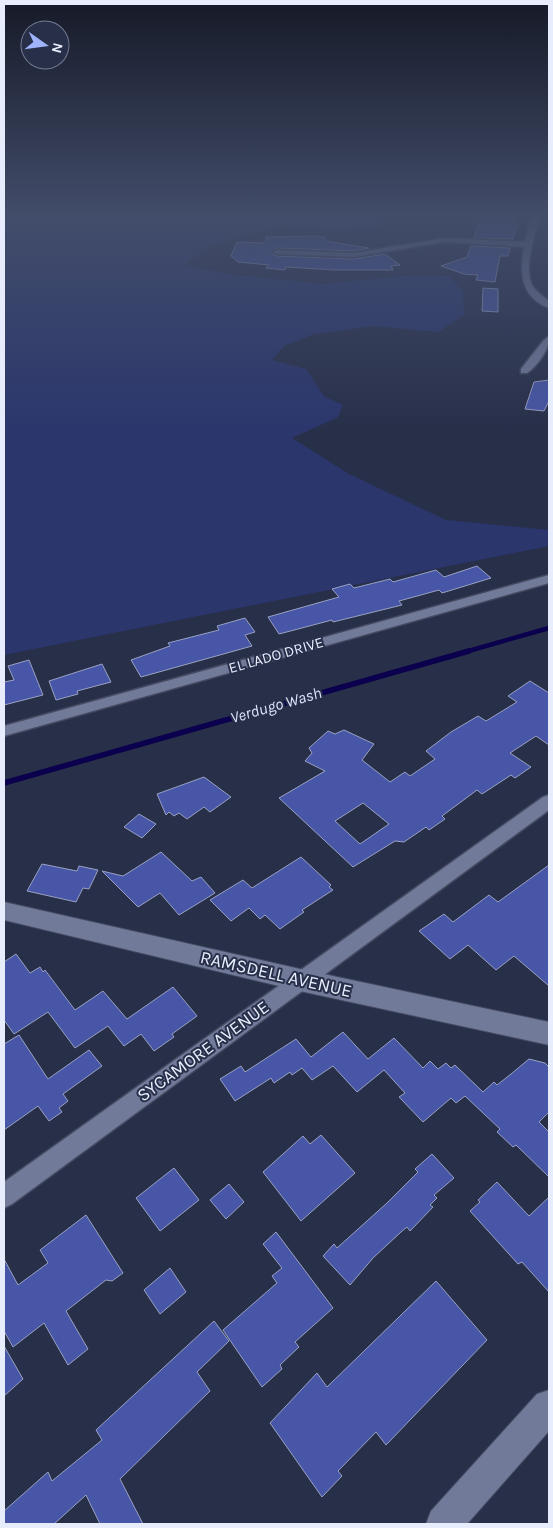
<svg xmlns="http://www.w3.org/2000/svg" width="553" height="1528" font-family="Karla,sans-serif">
<rect width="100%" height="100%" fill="#282f49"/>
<polygon fill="#2b366d" points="4,217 382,217 387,225 369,228 329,229 282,226 210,245 185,265 227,274 322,284 416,275 449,276 463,292 464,315 438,332 373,326 314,334 284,346 272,360 306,369 324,396 343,405 338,417 292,438 349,474 446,520 549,530 549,546 4,655"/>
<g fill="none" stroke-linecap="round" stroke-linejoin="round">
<polyline stroke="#0a004d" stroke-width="4.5" points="465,652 549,628"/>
<polyline stroke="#0a004d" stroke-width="5.5" points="4,783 469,651"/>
</g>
<g fill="#4756a6" stroke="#99a2c3" fill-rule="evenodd">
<polygon points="482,217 512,217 512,220 516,220 515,224 517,224 513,239 474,238"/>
<polygon points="317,236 325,238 326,241 369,248 353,251 277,248 271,253 277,256 353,259 385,254 400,265 391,266 393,270 335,270 286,267 285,270 266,268 269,265 238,262 231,256 237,242 266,243 266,237"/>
<polygon points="471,246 510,248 508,256 500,256 495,282 476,280 478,275 464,274 441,266 467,257"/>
<polygon points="483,288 498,289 498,312 482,311"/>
<polygon points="549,380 549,401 544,411 525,409 534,382"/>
<polygon points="477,566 491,578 442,593 439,590 399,601 402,605 333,622 332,620 279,634 268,617 339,597 332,589 350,584 354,588 390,579 393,582 436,570 444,577"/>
<polygon points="245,618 255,632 245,635 252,646 141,677 131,660 170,646 168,643 219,630 217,626"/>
<polygon points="29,660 43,695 4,705 4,682 14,680 8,666"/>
<polygon points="102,664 111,682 77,691 78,694 56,700 49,681"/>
<path d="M530 681 549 693V745L536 736 510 753 531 767 515 778 511 775 482 794 477 790 442 816 445 819 429 830 426 827 404 842 395 841 353 867 279 798 325 771 305 761 312 753 309 748 328 731 335 734 344 730 374 744 362 760 390 782 405 772 410 776 435 759 426 751 451 732 478 716 486 721 517 702 508 696ZM363 803 389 824 360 844 335 821Z"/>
<polygon points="204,777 231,797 210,812 204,807 187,819 179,813 174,816 169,812 166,815 157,794"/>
<polygon points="139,814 156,824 142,838 124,827"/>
<polygon points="161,852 192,881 201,877 215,893 179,915 160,893 138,907 102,871 123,876"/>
<polygon points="301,857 331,885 329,887 333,890 302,910 304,912 280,929 265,915 260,919 249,908 231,921 210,900 243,880 252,888"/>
<polygon points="42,864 77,871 79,866 98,870 89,889 83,888 76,902 27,891"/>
<polygon points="549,865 549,986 514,956 496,970 468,945 450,959 419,931 444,914 453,922 489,895 498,902"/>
<polygon points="16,954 30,973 40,967 43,972 45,970 75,1010 103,991 127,1019 173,987 197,1016 172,1034 174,1037 154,1051 141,1034 124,1046 108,1026 75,1048 48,1012 14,1034 4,1020 4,962"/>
<polygon points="343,1032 368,1059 394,1038 423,1068 430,1061 438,1069 446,1063 451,1068 455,1065 483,1092 494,1082 497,1085 511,1074 529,1059 545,1063 549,1067 549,1112 539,1122 549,1132 549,1177 516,1145 513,1147 497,1132 500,1129 465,1096 456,1103 451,1098 423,1122 399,1097 405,1093 384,1070 357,1092 333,1066 312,1080 302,1068 292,1075 290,1072 274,1083 271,1078 235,1101 220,1079 241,1066 245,1072 296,1039 311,1057"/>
<polygon points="19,1035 48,1079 89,1050 102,1066 63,1094 68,1101 59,1108 62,1112 49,1121 38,1106 4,1130 4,1044"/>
<polygon points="321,1135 355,1173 301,1221 263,1172 303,1136 310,1144"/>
<polygon points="432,1154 454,1178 434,1195 437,1198 430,1205 433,1207 410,1231 407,1227 401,1232 373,1258 350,1285 323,1256 334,1244 337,1248 387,1203 418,1172 415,1169"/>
<polygon points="174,1168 199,1200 160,1231 136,1198"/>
<polygon points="497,1182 529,1216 549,1197 549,1292 522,1262 518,1264 470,1211 480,1202 478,1200"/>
<polygon points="229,1184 244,1202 226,1219 210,1200"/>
<polygon points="86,1215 123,1273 112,1281 106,1280 66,1311 88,1349 68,1365 44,1323 13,1347 4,1331 4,1259 18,1285 48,1263 40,1250"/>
<polygon points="276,1232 333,1308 295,1342 299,1347 280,1365 282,1369 262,1387 223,1330 277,1283 272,1276 282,1268 263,1244"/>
<polygon points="170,1268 186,1292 160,1314 144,1290"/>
<polygon points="436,1281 487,1340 386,1445 376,1432 338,1471 342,1476 322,1497 270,1423 317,1373 327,1387"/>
<polygon points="214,1321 229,1341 197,1372 210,1391 120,1479 143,1524 100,1524 86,1495 54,1524 4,1524 4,1511 48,1472 52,1481 102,1440 96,1430"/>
<polygon points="4,1346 23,1379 4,1396"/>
</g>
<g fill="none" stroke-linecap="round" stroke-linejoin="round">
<g stroke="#454a61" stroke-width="3">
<g id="minor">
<path d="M531 217H539C535 235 522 272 534 288 538 293 544 297 549 301V308C521 297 519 273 524 247L445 242 353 257 277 254 273 252 277 250 353 253 445 238 525 242Z"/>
<path d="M549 336C550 349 538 365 527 373H521V369L543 341Z"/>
<polygon points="549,575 549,583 4,736 4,726"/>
<polygon points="549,795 549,810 12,1204 4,1208 4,1182 543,797"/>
</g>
</g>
<g stroke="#454a61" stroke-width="2">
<g id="tertiary">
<polygon points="4,902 300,969 549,1022 549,1045 300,991 4,920"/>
<polygon points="549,1390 549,1431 467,1524 426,1524 431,1511 537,1394"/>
</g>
</g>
<use href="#minor" fill="#717a99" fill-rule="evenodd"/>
<use href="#tertiary" fill="#717a99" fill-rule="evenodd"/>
</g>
<linearGradient id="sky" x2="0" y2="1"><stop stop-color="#161a28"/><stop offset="0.5" stop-color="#424d6a"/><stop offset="1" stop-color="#424d6a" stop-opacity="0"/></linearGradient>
<rect width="553" height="431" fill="url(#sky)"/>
<g text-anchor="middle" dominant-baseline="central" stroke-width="4" stroke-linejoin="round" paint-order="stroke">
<g font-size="15" fill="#e8edfe" stroke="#282f49">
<text transform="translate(276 655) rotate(-16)">EL LADO DRIVE</text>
</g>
<g font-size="16" font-style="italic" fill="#dce3f9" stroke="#282f49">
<text transform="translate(276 705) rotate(-16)">Verdugo Wash</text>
</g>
<g font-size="18" fill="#e8edfe" stroke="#282f49">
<text transform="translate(276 974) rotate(13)">RAMSDELL AVENUE</text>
<text transform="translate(203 1051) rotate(-36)">SYCAMORE AVENUE</text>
</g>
</g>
<rect width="553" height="1528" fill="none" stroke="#e8edfe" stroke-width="10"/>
<g transform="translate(45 45) rotate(104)"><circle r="24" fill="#282f49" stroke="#757b91"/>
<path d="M0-4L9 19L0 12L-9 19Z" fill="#a0b3fd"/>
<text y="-8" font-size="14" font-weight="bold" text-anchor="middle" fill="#e8edfe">N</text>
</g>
</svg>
